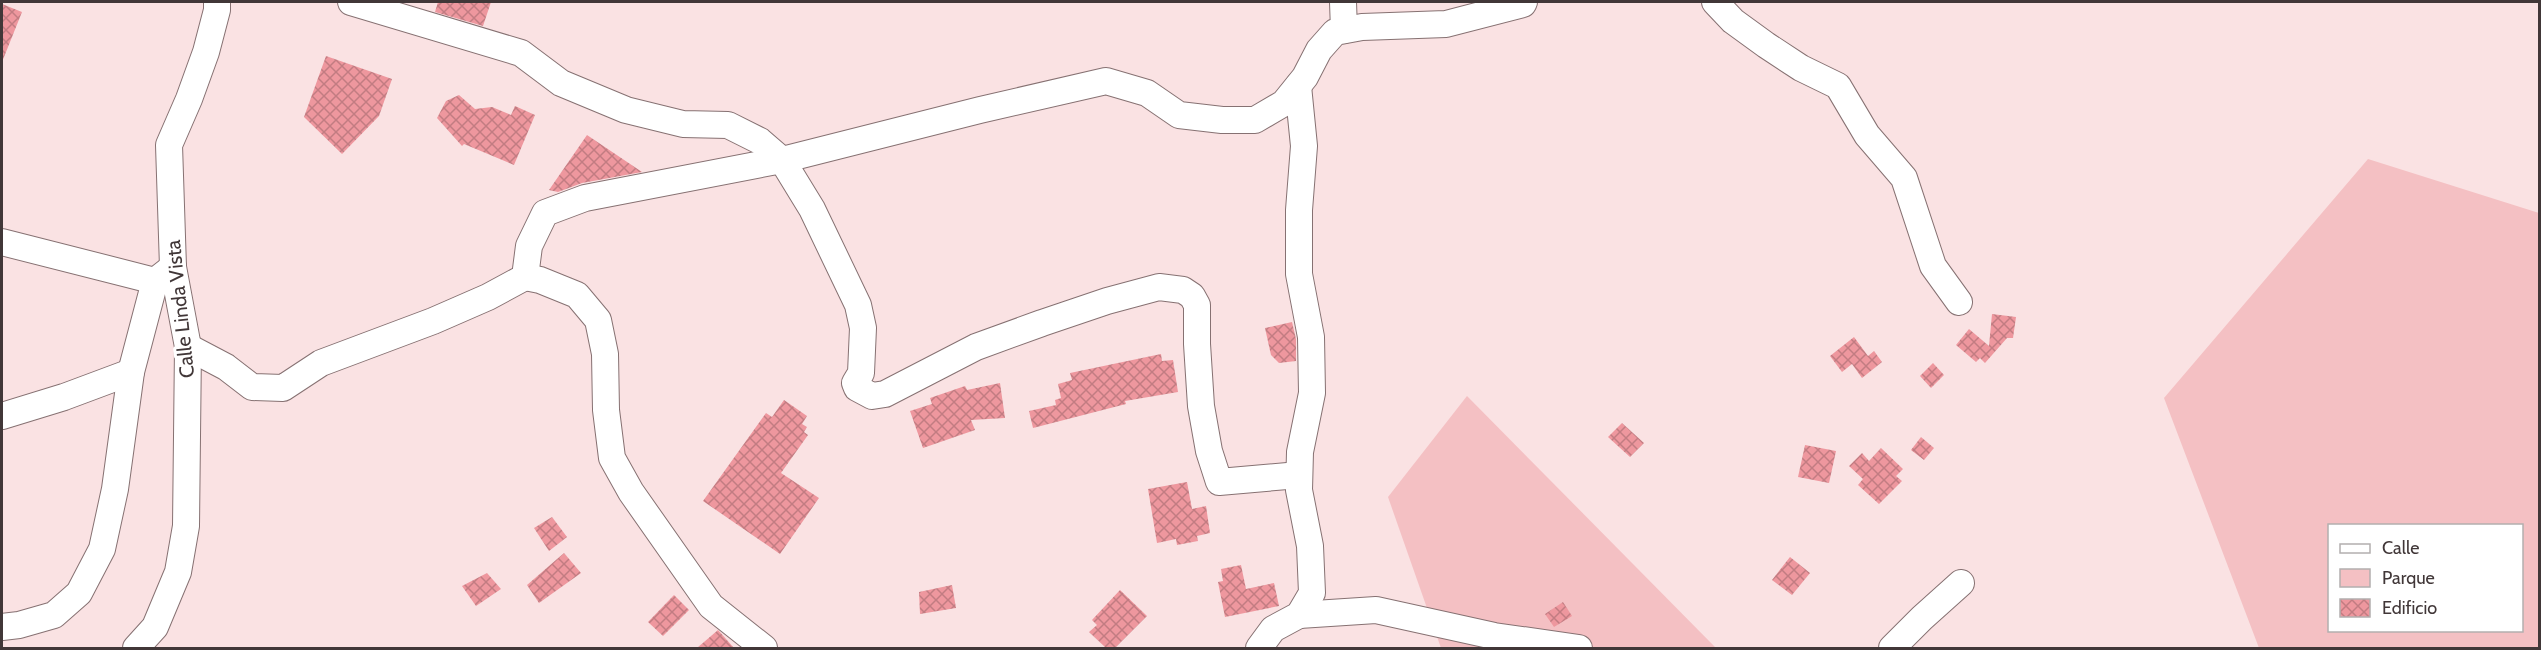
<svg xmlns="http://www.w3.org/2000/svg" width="2541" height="650" font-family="Cabin,sans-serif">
<defs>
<pattern id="building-cross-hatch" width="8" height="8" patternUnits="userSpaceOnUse" patternTransform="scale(1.5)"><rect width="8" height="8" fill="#ee979e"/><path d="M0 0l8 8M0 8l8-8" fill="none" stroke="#c27c82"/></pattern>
</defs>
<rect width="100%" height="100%" fill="#fae2e3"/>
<g fill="#f4c0c3" fill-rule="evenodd">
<path d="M2368 159 2539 213V648H2259L2164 398ZM2330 526H2522V630H2330Z"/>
<polygon points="1467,396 1716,648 1441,648 1388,497"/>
</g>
<g fill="url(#building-cross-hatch)">
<polygon points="438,2 491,2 483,26 435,12"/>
<polygon points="2,4 22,12 2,62"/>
<polygon points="326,56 392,79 379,116 342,154 304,117"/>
<polygon points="459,95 475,109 492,107 511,115 515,106 535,115 514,165 464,144 462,146 437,118 446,101"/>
<polygon points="587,135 642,172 582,183 558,192 549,190"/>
<polygon points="1992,314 2016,317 2013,338 2007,338 1985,363 1980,358 1976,362 1956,345 1969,329 1989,346"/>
<polygon points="1292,322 1296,339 1296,361 1279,363 1271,355 1265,328"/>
<polygon points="1854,337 1868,356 1874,351 1882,362 1862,378 1852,364 1842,372 1830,356"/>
<polygon points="1161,354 1162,361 1173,360 1178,392 1125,401 1126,404 1033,428 1029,411 1056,405 1055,400 1061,398 1058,384 1072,380 1070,373"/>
<polygon points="1933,363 1944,375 1931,388 1920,376"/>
<polygon points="1000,383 1005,418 971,420 975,430 923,448 910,411 932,404 930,398 965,386 967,390"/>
<polygon points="784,400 807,416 802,424 807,427 804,432 808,435 781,473 819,498 780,554 703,501 766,413 772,417"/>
<polygon points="1622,423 1644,443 1630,457 1608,437"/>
<polygon points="1921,437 1934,448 1924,460 1911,450"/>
<polygon points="1805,445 1836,451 1829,483 1798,477"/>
<polygon points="1881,448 1903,469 1896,476 1902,481 1879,504 1858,485 1863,479 1849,466 1862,453 1869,461"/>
<polygon points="1187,482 1192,509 1206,506 1210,533 1197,536 1198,541 1177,545 1176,539 1157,543 1148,489"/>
<polygon points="552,517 567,537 549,551 534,528"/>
<polygon points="564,553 581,573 539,603 527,585"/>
<polygon points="1790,557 1810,573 1792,595 1772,580"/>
<polygon points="1241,565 1246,589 1274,583 1279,606 1225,617 1218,582 1223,581 1221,569"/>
<polygon points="487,573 501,589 476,606 462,586"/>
<polygon points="952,585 956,608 920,614 919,592"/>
<polygon points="1120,590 1147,616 1115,648 1106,648 1089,632 1097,625 1092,620"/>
<polygon points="674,595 689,610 663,636 648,622"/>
<polygon points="1563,602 1572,616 1554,627 1545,614"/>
<polygon points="718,630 734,648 697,648"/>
</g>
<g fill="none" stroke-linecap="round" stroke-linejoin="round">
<g stroke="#867172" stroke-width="28">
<g id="minor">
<polyline points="351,2 521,53 561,83 626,110 683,124 728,125 760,141 782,160 812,209 858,305 863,328 861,373 855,383 857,388 872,396 885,394 976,347 1042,323 1107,301 1159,287 1183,290 1192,296 1197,305 1197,344 1201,406 1209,451 1219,482 1299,475"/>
<polyline points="1343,2 1344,30"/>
<polyline points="1715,2 1733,21 1766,45 1801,68 1838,86 1867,135 1904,178 1933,266 1959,302"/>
<polyline points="2,242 155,281"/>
<polyline points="525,277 540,280 577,295 598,320 605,354 606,410 612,458 631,492 711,606 764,648"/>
<polyline points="188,347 226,367 252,387 283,388 321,363 433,321 488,297 525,277 529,246 545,213 585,198 782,160 980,110 1106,81 1147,93 1179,115 1222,120 1255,120 1284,103 1305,77 1319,50 1335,32 1362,27 1446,24 1523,4 1524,2"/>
<polyline points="2,416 64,397 131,372"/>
<polyline points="1299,615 1376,610 1494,636 1579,648"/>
<polyline points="2,627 19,625 54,615 79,593 102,549 115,489 131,372 155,281 173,267"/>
<polyline points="136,648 155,627 178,572 186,526 188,347 173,267 169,145 189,99 206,52 217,10 217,2"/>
<polyline points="1259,648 1273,629 1299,615 1312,593 1310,546 1299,490 1300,452 1312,393 1311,337 1299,274 1299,210 1304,146 1298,86"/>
<polyline points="1892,648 1922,618 1961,583"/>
</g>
</g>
<use href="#minor" stroke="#fff" stroke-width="26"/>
</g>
<g text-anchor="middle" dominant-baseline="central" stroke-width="6" stroke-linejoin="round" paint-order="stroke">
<g font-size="20" fill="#413738" stroke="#fff">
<text transform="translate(180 309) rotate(-96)">Calle Linda Vista</text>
</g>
</g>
<rect width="2541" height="650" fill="none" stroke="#413738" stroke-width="6"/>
<rect x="2328" y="524" width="195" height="108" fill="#ffffff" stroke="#b3afaf" stroke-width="1.5"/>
<rect x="2340" y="544" width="30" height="9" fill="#ffffff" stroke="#b3afaf" stroke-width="1.5"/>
<text x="2382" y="554" font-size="18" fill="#413738">Calle</text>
<rect x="2340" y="569" width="30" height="18" fill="#f4c0c3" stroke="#b3afaf" stroke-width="1.5"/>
<text x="2382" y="584" font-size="18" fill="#413738">Parque</text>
<rect x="2340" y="599" width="30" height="18" fill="url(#building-cross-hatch)" stroke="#b3afaf" stroke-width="1.5"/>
<text x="2382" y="614" font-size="18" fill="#413738">Edificio</text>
</svg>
